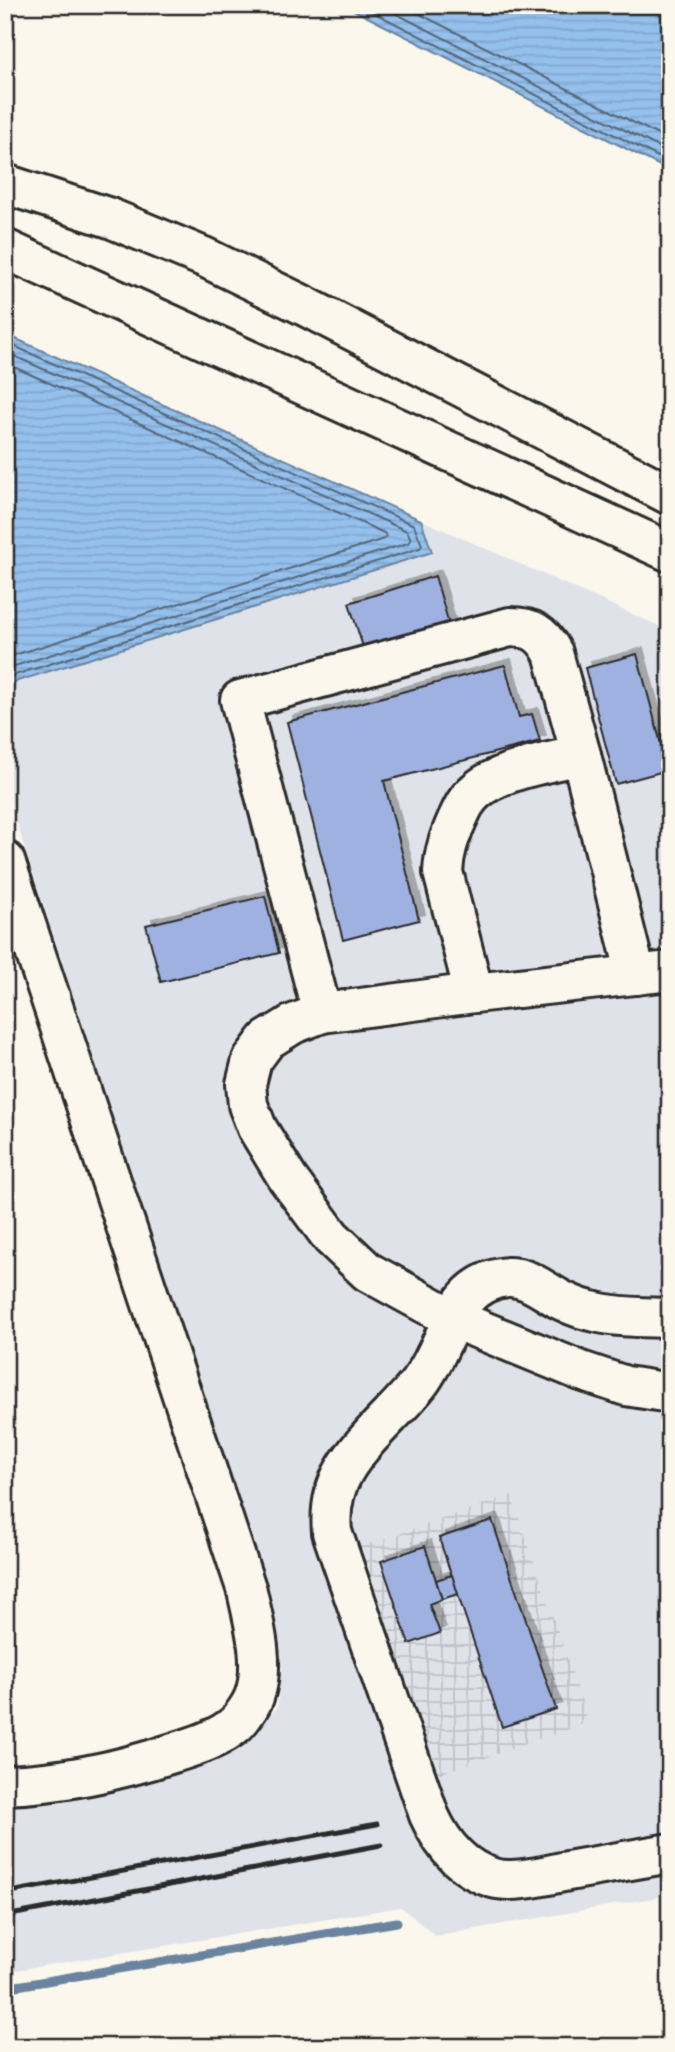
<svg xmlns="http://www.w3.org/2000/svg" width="675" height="2052" font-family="Delius,sans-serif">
<defs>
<pattern id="industrial-grid" width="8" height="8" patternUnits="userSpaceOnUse" patternTransform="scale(1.75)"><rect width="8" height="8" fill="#dfe2e8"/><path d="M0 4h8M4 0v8" fill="none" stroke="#c0c2c7"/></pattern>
<pattern id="water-rules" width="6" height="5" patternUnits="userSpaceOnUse" patternTransform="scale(1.75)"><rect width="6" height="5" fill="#94c0ed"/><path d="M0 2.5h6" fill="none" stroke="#80a5cb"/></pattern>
<filter id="shadow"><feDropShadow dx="6" dy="-6" stdDeviation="0" flood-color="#0004"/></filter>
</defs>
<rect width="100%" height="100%" fill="#fbf7ec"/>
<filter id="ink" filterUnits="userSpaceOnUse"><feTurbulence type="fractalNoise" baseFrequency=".0143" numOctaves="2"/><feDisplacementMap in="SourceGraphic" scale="14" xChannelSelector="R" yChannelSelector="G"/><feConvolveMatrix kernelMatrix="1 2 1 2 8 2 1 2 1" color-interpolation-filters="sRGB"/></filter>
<g filter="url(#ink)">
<polygon fill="#dfe2e8" points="5,334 670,631 670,1895 435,1936 401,1907 5,1972 5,1802 249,1736 277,1708 282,1669 277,1627 266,1585 5,787"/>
<polygon fill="url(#industrial-grid)" points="511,1495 589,1722 436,1775 358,1548"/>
<g fill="url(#water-rules)" stroke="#6a849f" stroke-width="2">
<polygon points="344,5 670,5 670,171"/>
<polygon points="5,334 421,520 432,552 5,685"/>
</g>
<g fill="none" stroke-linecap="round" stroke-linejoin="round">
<g stroke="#556779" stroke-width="2">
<polyline points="359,5 670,163"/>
<polyline points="379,5 670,153"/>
<polyline points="402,5 670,141"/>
<polyline points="5,342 414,525 422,545 420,548 5,678"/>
<polyline points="5,352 407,531 411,539 408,543 5,669"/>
<polyline points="5,363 384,533 386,536 384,539 5,658"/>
</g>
<polyline stroke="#6a849f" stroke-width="9" points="5,1988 397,1922"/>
</g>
<g fill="#9fb1e0" stroke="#2b2b2b" stroke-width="2" filter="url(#shadow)">
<polygon points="435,576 449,624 364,650 349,603"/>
<polygon points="637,654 668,770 616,784 585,668"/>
<polygon points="505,665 519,717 532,714 540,741 384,781 419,920 343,940 287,722"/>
<polygon points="265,896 279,953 161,982 146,925"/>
<polygon points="492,1520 556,1709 502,1727 439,1538"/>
<polygon points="425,1546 442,1599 429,1604 440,1633 409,1644 381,1561"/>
<polygon points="452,1575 458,1594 442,1599 436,1580"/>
</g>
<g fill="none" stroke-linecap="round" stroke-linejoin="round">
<g stroke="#2b2b2b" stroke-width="44">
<g id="minor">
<polyline points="5,184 110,218 204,257 301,304 670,495"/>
<polyline points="5,249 670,552"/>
<path d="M5 861 247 1591C254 1623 266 1665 254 1697 251 1705 242 1718 236 1724 219 1739 195 1746 173 1753 118 1771 63 1783 5 1785"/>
<polyline points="670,971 474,993 322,1013 293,1024 267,1040 252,1060 246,1084 248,1105 257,1128 288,1179 331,1237 368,1272 454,1319 581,1371 626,1386 670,1393"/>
<path d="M474 993 443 872C444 852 449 838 457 820 460 814 463 806 467 801 487 771 548 763 581 755"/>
<path d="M322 1013 240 700 510 627C532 627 542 633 553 653L581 755 636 975"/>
<path d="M670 1318C645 1317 619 1318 596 1312 584 1310 571 1305 561 1300 544 1291 527 1276 508 1277 492 1278 476 1286 466 1298 448 1320 439 1357 420 1382 396 1413 364 1437 344 1471 333 1490 330 1511 332 1532L429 1815C442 1844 461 1869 493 1878 514 1884 546 1875 568 1871 602 1865 636 1859 670 1853"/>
</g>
</g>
<use href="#minor" stroke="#fbf7ec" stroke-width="38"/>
<g stroke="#2b2b2b" stroke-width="5">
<polyline points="5,1893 377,1824"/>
<polyline points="5,1916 381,1845"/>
</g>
</g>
</g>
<rect width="675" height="2052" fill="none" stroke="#fbf7ec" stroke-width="28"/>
<rect x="14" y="14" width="647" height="2024" fill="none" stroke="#2b2b2b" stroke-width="2.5" filter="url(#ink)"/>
</svg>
